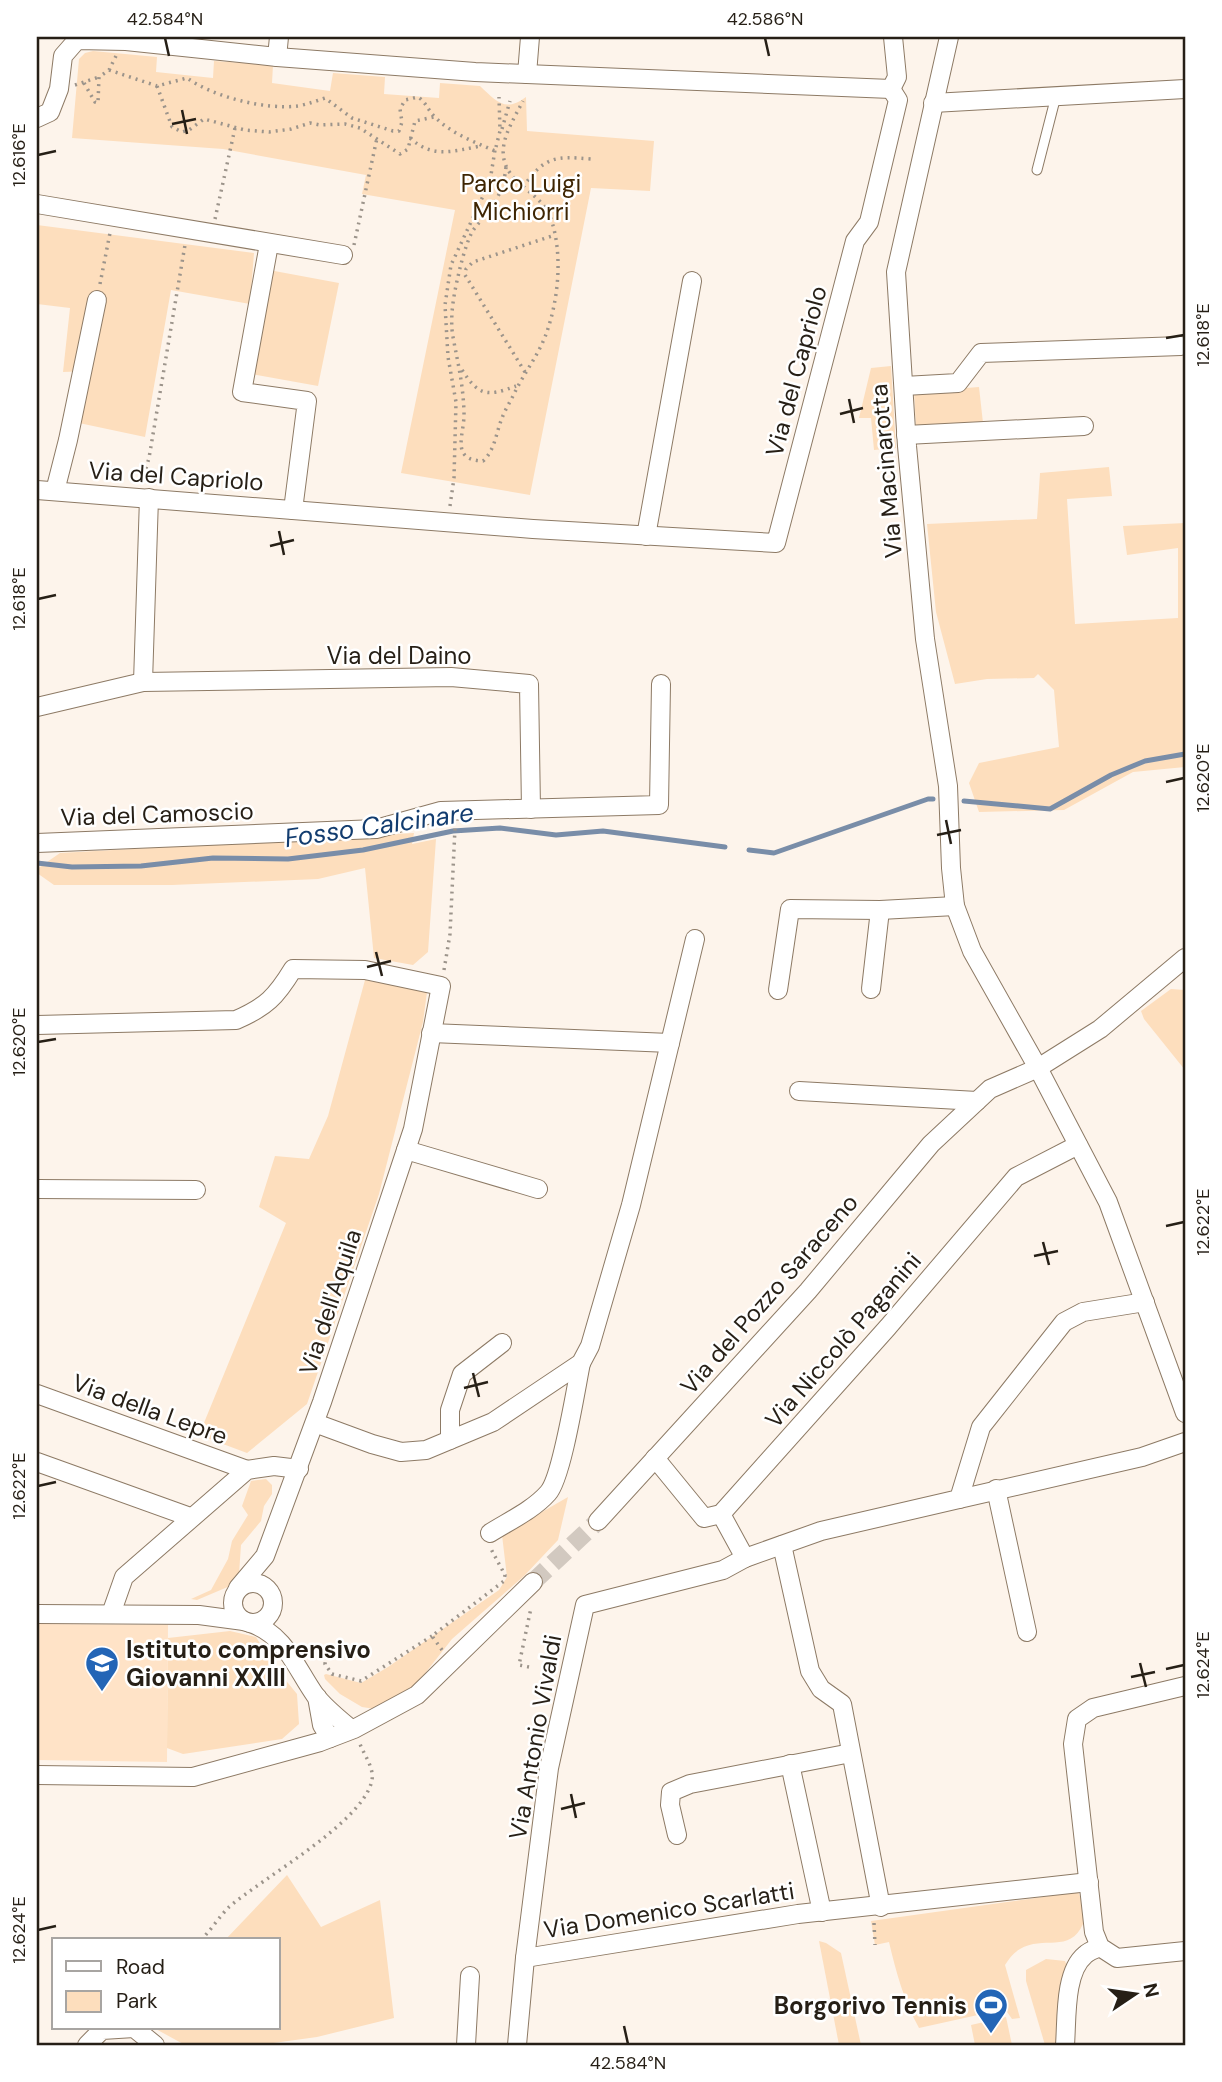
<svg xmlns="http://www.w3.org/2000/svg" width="1222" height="2082" font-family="'DM Sans',sans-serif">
<rect width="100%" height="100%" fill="#fdf4eb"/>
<polygon fill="#ffe3c7" points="37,1624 168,1625 167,1762 37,1760"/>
<g fill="#fddebd">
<path d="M93 51 157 57 156 72 213 78 214 61 273 65 272 83 330 91 333 73 385 77 384 94 439 98 440 83 480 86C496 101 505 113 526 97L527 131 654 141 650 191 591 188 530 495 401 473 455 210 362 194 366 175 223 149 72 138 79 59 85 53Z"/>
<polygon points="37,225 254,253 250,304 171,290 145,437 79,423 90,371 63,372 70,308 37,304"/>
<polygon points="269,270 339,283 318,386 251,374"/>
<polygon points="891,366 896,448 874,450 871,418 859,418 871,368"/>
<polygon points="979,387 983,423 916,427 914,392"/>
<polygon points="1109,467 1112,496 1067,499 1075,624 1178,618 1178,548 1127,555 1123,526 1185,523 1185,767 1133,772 1064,810 979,812 969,783 979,763 1059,747 1054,690 1038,674 1034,678 987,679 955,684 936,612 927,524 1037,519 1040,473"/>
<polygon points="414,833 412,844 436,839 428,952 413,965 374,958 365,868 318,879 172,885 54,885 37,873 37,869 60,853"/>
<polygon points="365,980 427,992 423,1022 379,1194 307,1404 247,1453 199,1435 286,1223 259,1207 275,1156 309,1159 328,1116"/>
<polygon points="1171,989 1185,990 1185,1070 1144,1019 1141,1011"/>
<polygon points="266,1479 272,1485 272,1494 264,1506 261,1521 241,1545 239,1574 230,1586 197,1600 191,1599 211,1590 228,1559 232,1541 248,1515 242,1506 251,1481"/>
<polygon points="568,1497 558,1540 524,1576 452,1639 408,1695 375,1709 362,1707 340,1694 325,1679 324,1675 326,1674 361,1683 388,1667 499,1590 507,1577 502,1535"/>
<polygon points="230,1631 256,1637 274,1666 297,1694 299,1724 282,1739 183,1754 167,1748 168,1638"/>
<polygon points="287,1875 321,1927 380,1900 394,2018 317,2037 259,2045 185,2045 154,2028 278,2028 278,1940 225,1940"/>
<path d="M1078 1892C1083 1902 1087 1913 1083 1924 1070 1954 1043 1935 1020 1949 1013 1953 1009 1959 1005 1965L1020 2018 1012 2019 1005 2009 919 2028C904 2001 896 1972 889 1942L875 1945 871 1921Z"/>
<polygon points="819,1941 826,1943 841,1953 861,2045 839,2045"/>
<polygon points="1046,1959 1065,1961 1069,1971 1058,2045 1045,2045 1026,1981 1026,1970"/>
<polygon points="1006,2017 1012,2045 975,2045 971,2025"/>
</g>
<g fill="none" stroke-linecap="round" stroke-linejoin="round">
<g stroke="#798da8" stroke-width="5">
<polyline points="964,801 1050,809 1111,775 1145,761 1185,754"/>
<polyline points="749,850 774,853 928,799 933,799"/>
<polyline points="37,863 72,867 141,866 213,858 288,859 363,850 453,831 500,828 556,835 603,831 725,847"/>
</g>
<polyline stroke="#d2c9c0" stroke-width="18" stroke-dasharray="18 9" stroke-linecap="butt" points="533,1582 598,1521"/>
<g stroke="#8d7a65" stroke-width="11">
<polyline id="service" points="1037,170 1056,96"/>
</g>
<g stroke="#8d7a65" stroke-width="20">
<g id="minor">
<polyline points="949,37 896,272 907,446 925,639 948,786 951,868 955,906 972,951 1038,1068 1108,1202 1185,1413"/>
<polyline points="277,57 279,37"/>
<polyline points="527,74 530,37"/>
<polyline points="891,89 897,77 893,37"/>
<polyline points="933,103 1185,89"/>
<polyline points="37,118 50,112 59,89 63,56 77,40 126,41 277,57 475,72 891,89"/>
<polyline points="37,204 343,255"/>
<polyline points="269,244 242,392 307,401 293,510"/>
<polyline points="904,386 958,383 981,353 1181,346"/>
<polyline points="906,435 1084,426"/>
<polyline points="37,490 533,529 776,543 855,241 869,222 898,100 891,89"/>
<polyline points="55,491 68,440 97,300"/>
<polyline points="646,536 692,281"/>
<polyline points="143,682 149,498"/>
<polyline points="37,707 143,682 451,677 529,684 531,809"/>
<polyline points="37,843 376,829 441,811 659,805 661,684"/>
<polyline points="871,989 880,910"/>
<polyline points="778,990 790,909 880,910 955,906"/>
<path d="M37 1025 236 1020C266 1007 276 997 293 969L365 970 441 986 413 1129 322 1402 265 1556 238 1588"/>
<polyline points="431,1033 670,1043"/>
<polyline points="799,1091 977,1101"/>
<polyline points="406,1150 538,1189"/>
<polyline points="37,1189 196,1190"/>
<polyline points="37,1394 247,1470"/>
<polyline points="315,1423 372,1444 401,1452 426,1450 493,1422 581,1363 590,1346 631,1205 695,939"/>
<polyline points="450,1440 450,1410 462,1374 502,1343"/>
<polyline points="655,1458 704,1518 721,1514 888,1327 1016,1177 1078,1145"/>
<polyline points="37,1462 190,1517"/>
<polyline points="996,1489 1027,1632"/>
<polyline points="959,1499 1142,1457 1185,1442"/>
<polyline points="721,1514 745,1558"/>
<polyline points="598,1521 808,1291 931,1144 990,1089 1038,1068 1100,1029 1185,958"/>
<path d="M490 1533C509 1521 533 1510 548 1493 562 1478 576 1387 581 1363"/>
<polyline points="782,1545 810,1671 821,1689 842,1704 881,1907"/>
<circle cx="253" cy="1603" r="20"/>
<polyline points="37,1614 199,1615 244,1621"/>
<polyline points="111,1614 124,1577 247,1470 274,1466 299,1469"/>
<path d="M250 1623C285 1634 296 1668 315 1695 325 1708 339 1719 351 1729"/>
<polyline points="1185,1686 1093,1708 1077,1719 1073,1744 1094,1932 1100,1947 1117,1958 1185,1951"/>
<polyline points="317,1697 322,1725 330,1738"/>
<polyline points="790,1764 822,1912"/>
<polyline points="37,1775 193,1777 320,1742 354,1729 417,1695 533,1582"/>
<polyline points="677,1835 670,1805 671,1792 690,1784 851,1753"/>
<polyline points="525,1958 798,1914 1089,1882"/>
<polyline points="87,2045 102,2030 134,2028 155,2045"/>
<polyline points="466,2045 470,1976"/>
<polyline points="517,2045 525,1958 549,1768 585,1605 723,1570 745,1558 821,1531 959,1499 981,1427 1064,1322 1083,1312 1145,1302"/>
<path d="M1065 2045C1067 2020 1064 1972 1085 1955 1089 1951 1095 1949 1100 1947"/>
</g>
</g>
<g stroke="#9c948b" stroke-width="3.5" stroke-dasharray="2 5" stroke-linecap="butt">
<path d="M109 70 157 86 187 78C214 97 265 110 298 106 308 104 316 101 325 98L352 118 393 131H399L402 122 400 109 405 100 418 97C427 103 428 111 436 118 452 134 475 142 495 151L500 131 499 97"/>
<polyline points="84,83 95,102 98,103 99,77 109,70 116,56"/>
<polyline points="75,85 99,77"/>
<polyline points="157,86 172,127 182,132 189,130 204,119 245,130 269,132 291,129 310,123 320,125 345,124 360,128 400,154 408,149 415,121 434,117"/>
<polyline points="502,129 510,101"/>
<path d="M410 138C433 159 453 151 481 146"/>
<path d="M506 167C504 186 498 200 486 215 481 220 476 226 472 232 467 242 463 256 460 268 455 289 449 315 453 337 458 364 463 383 464 412 465 434 449 460 483 461 495 450 496 433 502 418 505 410 510 402 514 394 523 375 537 357 545 337 558 303 563 258 552 222 548 207 537 198 526 189 488 160 505 135 523 101"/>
<path d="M523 187C545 156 555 156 591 159"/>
<polyline points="215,219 235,128"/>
<polyline points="354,245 377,138"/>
<polyline points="100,284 110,233"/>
<path d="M462 370C479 396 487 397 516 386"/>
<polyline points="525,372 465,275 466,269 473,262 555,235"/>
<polyline points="142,482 149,458 185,245"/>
<polyline points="450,506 454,478 456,402 448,357 445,305 451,265 490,181 495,150"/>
<polyline points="444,970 450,934 455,828"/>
<polyline points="311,1647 320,1645 326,1656 325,1664 332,1674 361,1681 432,1636"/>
<polyline points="442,1650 432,1636 504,1581 505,1575 491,1549"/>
<polyline points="529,1667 519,1665 531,1608"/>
<polyline points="874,1923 875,1945"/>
<path d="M201 1940C211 1930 219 1917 229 1907 264 1877 357 1826 371 1784 376 1770 365 1757 360 1744"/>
</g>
<use href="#service" stroke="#fff" stroke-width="9"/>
<use href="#minor" stroke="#fff" stroke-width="18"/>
</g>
<path fill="none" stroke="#261f16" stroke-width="2.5" d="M165 38 169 56M765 38 769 56M182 110 187 134M172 124 196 119M38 155 56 151M1166 338 1184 335M849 399 854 423M840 414 863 408M279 531 284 555M270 546 294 540M38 599 56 595M1166 782 1184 778M946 820 951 844M937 835 961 830M376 952 382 976M367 967 391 961M38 1042 56 1039M1166 1226 1184 1222M1043 1242 1049 1265M1034 1256 1058 1251M473 1373 479 1397M464 1388 488 1382M38 1486 56 1482M1140 1663 1146 1687M1166 1669 1184 1665M1131 1677 1155 1672M571 1794 576 1818M561 1809 585 1803M38 1930 56 1926M624 2026 628 2044"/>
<defs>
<g id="school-pin" transform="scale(1.75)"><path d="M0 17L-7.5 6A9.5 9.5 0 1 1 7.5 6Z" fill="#2365b6" stroke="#fff"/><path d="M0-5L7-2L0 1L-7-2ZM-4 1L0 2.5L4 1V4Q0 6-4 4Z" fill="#fff"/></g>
<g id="stadium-pin" transform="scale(1.75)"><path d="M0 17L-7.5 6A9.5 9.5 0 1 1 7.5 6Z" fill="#2365b6" stroke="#fff"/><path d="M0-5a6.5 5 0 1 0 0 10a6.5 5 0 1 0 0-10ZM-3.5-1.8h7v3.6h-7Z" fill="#fff"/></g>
</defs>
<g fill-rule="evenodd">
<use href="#school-pin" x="102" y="1663"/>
<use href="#stadium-pin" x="991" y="2005"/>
</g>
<g text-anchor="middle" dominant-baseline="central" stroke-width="5" stroke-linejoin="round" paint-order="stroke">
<g font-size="24" fill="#3e2503" stroke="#fff">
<text x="521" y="183">Parco Luigi<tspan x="521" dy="28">Michiorri</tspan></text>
</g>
<g font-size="24" fill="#261f16" stroke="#fff">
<text transform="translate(796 371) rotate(-75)">Via del Capriolo</text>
<text transform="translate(886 471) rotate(-95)">Via Macinarotta</text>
<text transform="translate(176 476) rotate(4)">Via del Capriolo</text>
<text x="399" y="655">Via del Daino</text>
<text transform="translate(157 814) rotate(-2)">Via del Camoscio</text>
<text transform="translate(769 1294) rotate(-49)">Via del Pozzo Saraceno</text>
<text transform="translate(330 1302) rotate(-72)">Via dell'Aquila</text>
<text transform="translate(843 1340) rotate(-49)">Via Niccolò Paganini</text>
<text transform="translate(150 1409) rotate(20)">Via della Lepre</text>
<text transform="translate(535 1737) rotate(-80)">Via Antonio Vivaldi</text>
<text transform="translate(669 1910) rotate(-9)">Via Domenico Scarlatti</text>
</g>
<g font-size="24" font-weight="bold" fill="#261f16" stroke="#fff" text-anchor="start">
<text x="126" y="1649">Istituto comprensivo<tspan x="126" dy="28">Giovanni XXIII</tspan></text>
<text x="967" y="2005" text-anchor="end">Borgorivo Tennis</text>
</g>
<g font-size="26" font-style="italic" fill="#123c6f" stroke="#fff">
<text transform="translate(379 825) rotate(-8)">Fosso Calcinare</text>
</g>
</g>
<rect width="1222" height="2082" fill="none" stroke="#ffffff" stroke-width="77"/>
<rect x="52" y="1938" width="228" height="91" fill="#ffffff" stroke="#a8a5a2" stroke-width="2"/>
<rect x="66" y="1961" width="35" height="10" fill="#ffffff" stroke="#a8a5a2" stroke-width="2"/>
<text x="116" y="1974" font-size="21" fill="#261f16">Road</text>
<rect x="66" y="1991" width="35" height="21" fill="#fddebd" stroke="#a8a5a2" stroke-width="2"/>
<text x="116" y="2008" font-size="21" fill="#261f16">Park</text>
<g transform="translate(1135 1994) rotate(77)" stroke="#ffffff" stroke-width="5" paint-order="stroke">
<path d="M0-5L12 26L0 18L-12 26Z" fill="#261f16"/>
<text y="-10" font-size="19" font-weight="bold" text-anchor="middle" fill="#261f16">N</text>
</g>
<rect x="38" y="38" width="1146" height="2006" fill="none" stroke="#261f16" stroke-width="2.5"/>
<g font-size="18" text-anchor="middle" fill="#261f16">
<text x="165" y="25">42.584°N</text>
<text x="765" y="25">42.586°N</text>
<text transform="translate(19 155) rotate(-90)" y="6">12.616°E</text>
<text transform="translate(1203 335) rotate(-90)" y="6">12.618°E</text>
<text transform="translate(19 599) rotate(-90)" y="6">12.618°E</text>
<text transform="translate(1203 778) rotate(-90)" y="6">12.620°E</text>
<text transform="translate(19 1042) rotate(-90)" y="6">12.620°E</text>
<text transform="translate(1203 1222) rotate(-90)" y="6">12.622°E</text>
<text transform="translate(19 1486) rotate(-90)" y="6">12.622°E</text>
<text transform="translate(1203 1665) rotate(-90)" y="6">12.624°E</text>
<text transform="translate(19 1930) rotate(-90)" y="6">12.624°E</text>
<text x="628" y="2069">42.584°N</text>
</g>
</svg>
